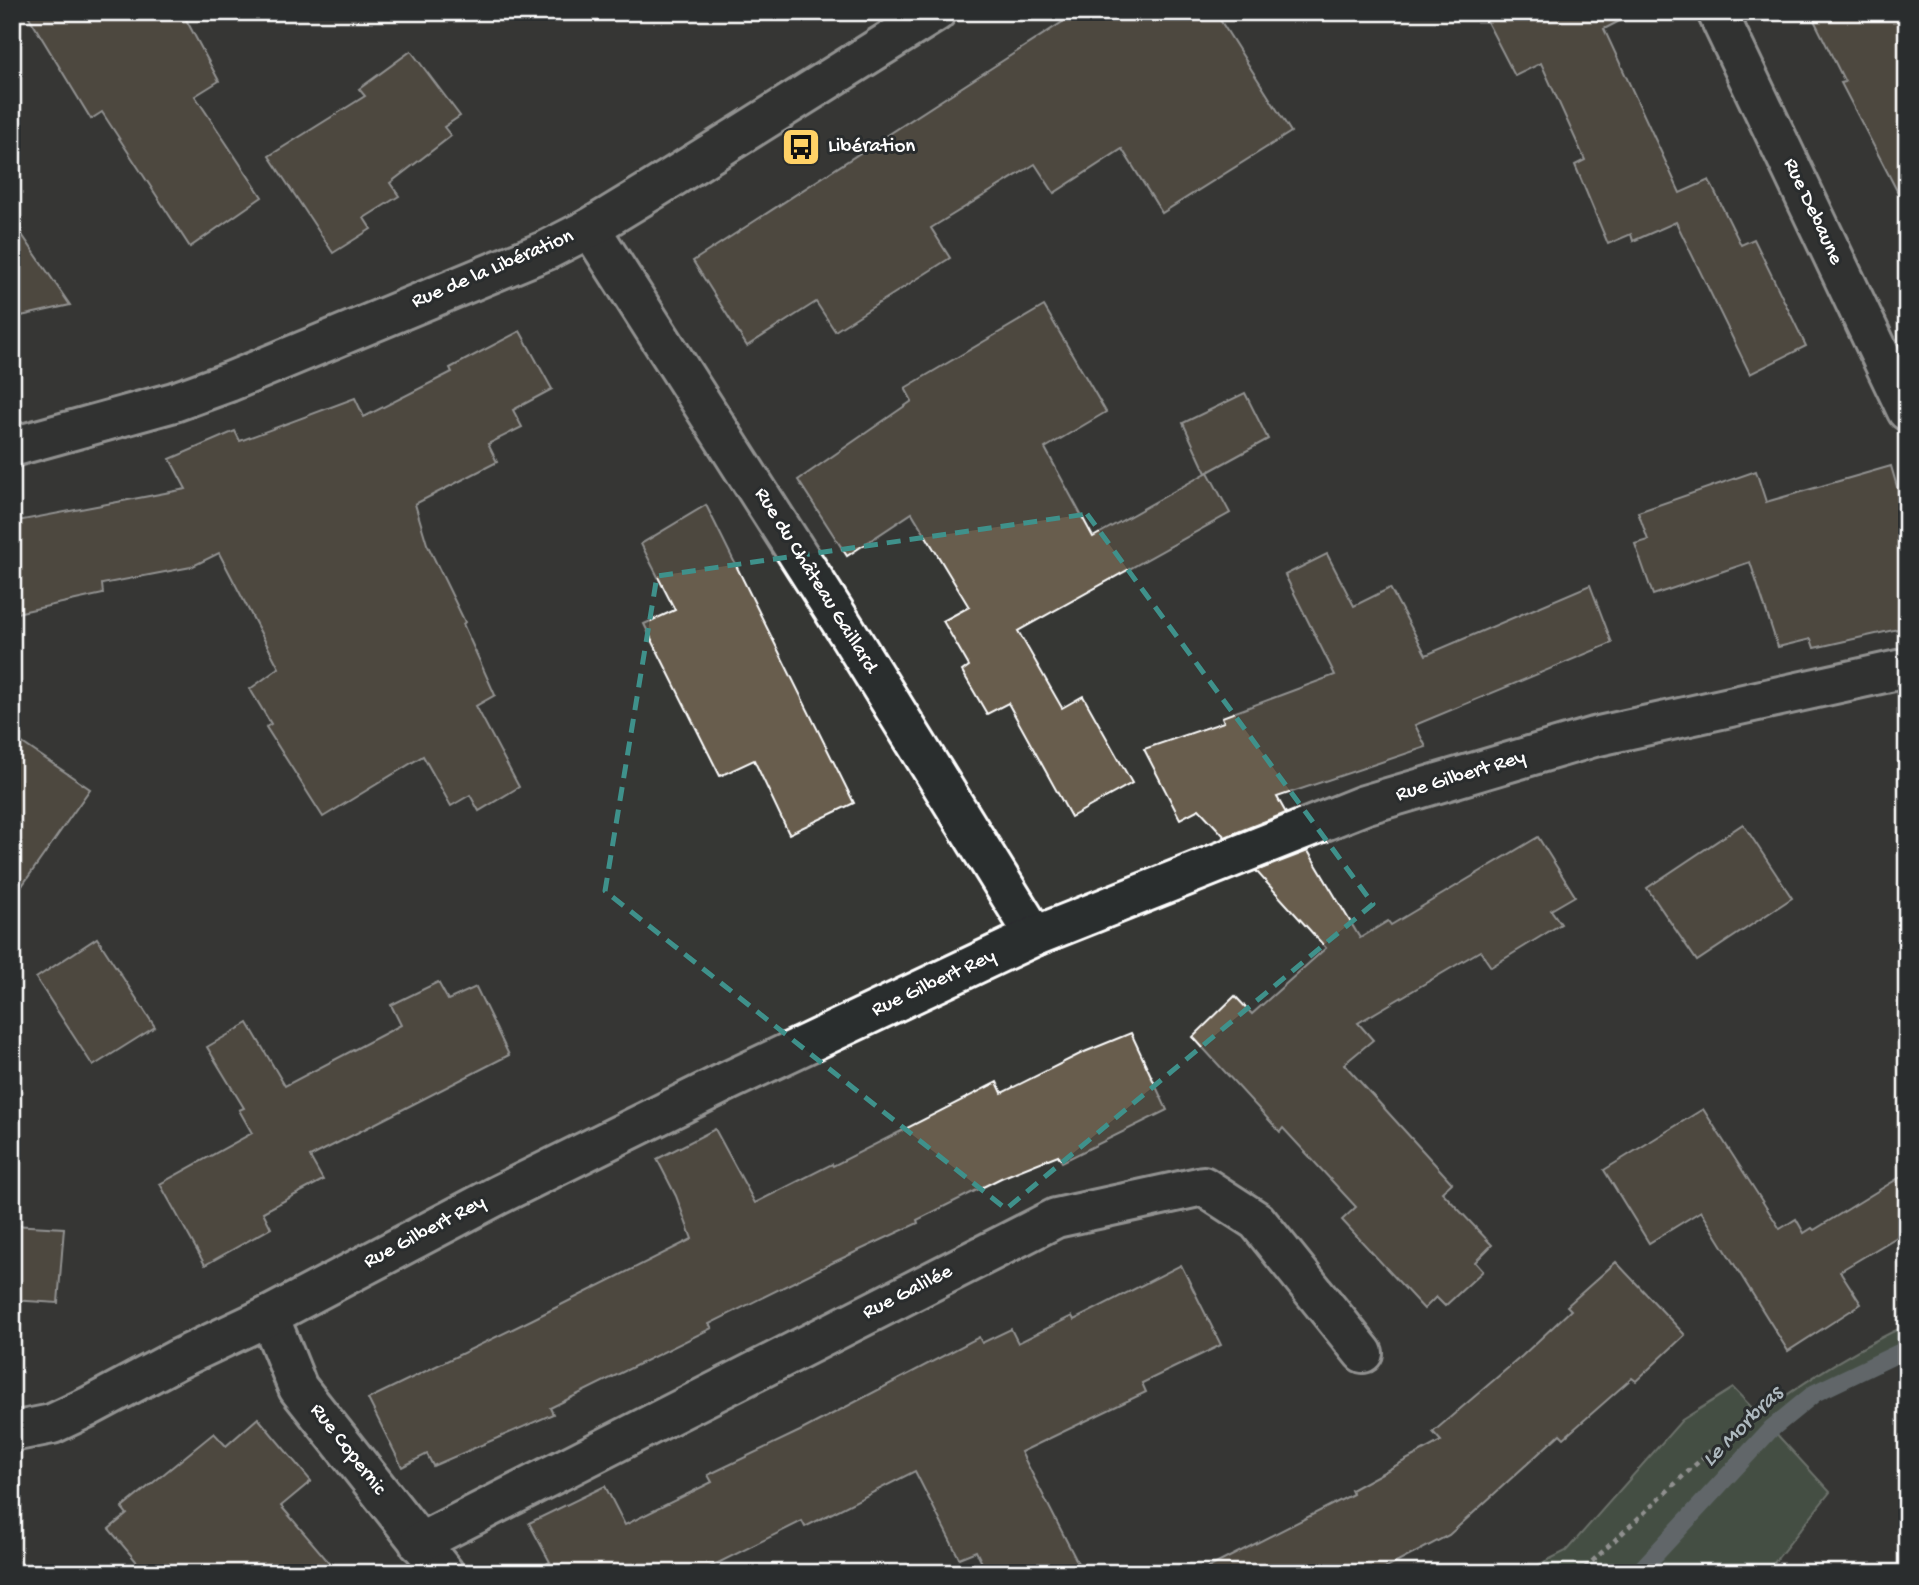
<svg xmlns="http://www.w3.org/2000/svg" width="1919" height="1585" font-family="'Gochi Hand',sans-serif">
<rect width="100%" height="100%" fill="#363734"/>
<filter id="ink" filterUnits="userSpaceOnUse"><feTurbulence type="fractalNoise" baseFrequency=".0143" numOctaves="2"/><feDisplacementMap in="SourceGraphic" scale="14" xChannelSelector="R" yChannelSelector="G"/><feConvolveMatrix kernelMatrix="1 2 1 2 8 2 1 2 1" color-interpolation-filters="sRGB"/></filter>
<g filter="url(#ink)">
<path fill="#576c57" stroke="#abb6ab" stroke-width="2" d="M1907 1325V1349L1812 1396 1772 1429 1830 1492 1766 1573H1522L1566 1551 1682 1420 1733 1388 1759 1415C1806 1380 1853 1350 1907 1325Z"/>
<g fill="none" stroke-linecap="round" stroke-linejoin="round">
<polyline stroke="#94a1a9" stroke-width="18" points="1638,1573 1771,1429 1815,1393 1907,1349"/>
</g>
<g fill="#675d4e" stroke="#fff" stroke-width="2">
<polygon points="26,12 182,12 219,81 195,96 262,197 190,247 102,112 91,119"/>
<polygon points="1078,12 1215,12 1291,132 1162,213 1122,149 1054,193 1035,164 931,228 950,258 835,331 816,302 747,346 693,261"/>
<polygon points="1482,12 1637,12 1604,29 1680,193 1709,180 1741,245 1754,239 1806,346 1750,374 1676,222 1633,241 1631,234 1608,244 1575,165 1585,160 1541,63 1515,76"/>
<polygon points="1810,12 1907,12 1907,210 1841,83 1845,82"/>
<polygon points="411,51 460,116 444,127 451,136 390,183 399,196 364,218 371,229 333,253 269,156 365,96 359,89"/>
<polygon points="12,220 70,305 12,318"/>
<polygon points="1044,306 1106,412 1045,448 1093,537 1208,472 1230,513 1018,631 1062,708 1083,696 1132,783 1071,817 1008,703 987,714 962,671 969,666 943,621 969,607 912,513 847,556 798,480 912,401 905,388"/>
<polygon points="520,331 552,389 513,410 522,427 488,444 497,462 415,504 427,544 465,622 463,624 495,695 476,706 519,787 479,811 470,795 451,806 423,756 323,817 266,727 271,724 250,689 279,668 219,553 191,567 102,584 103,594 12,614 12,522 186,489 170,459 235,431 240,441 355,398 364,417 452,372 450,368"/>
<polygon points="1245,393 1268,439 1206,473 1183,423"/>
<polygon points="1891,466 1907,521 1907,627 1814,648 1811,639 1778,647 1750,562 1653,595 1635,544 1648,540 1638,512 1756,471 1766,502"/>
<polygon points="706,505 854,803 789,834 754,760 720,776 644,624 675,610 641,544"/>
<polygon points="1327,554 1354,606 1390,588 1426,655 1590,585 1612,643 1415,725 1426,747 1277,797 1286,813 1225,837 1199,809 1180,819 1144,749 1224,722 1222,717 1335,675 1285,575"/>
<polygon points="12,736 90,789 12,900"/>
<polygon points="1743,824 1792,898 1697,961 1647,888"/>
<polygon points="1538,837 1575,896 1551,910 1561,924 1491,967 1480,951 1358,1023 1373,1040 1344,1064 1452,1183 1442,1192 1492,1245 1475,1262 1483,1271 1445,1306 1436,1297 1424,1309 1342,1220 1356,1207 1283,1128 1280,1132 1193,1037 1235,996 1252,1014 1326,948 1256,871 1308,851 1360,938 1388,921 1391,925"/>
<polygon points="97,938 155,1027 93,1066 36,978"/>
<polygon points="438,982 448,1000 476,987 509,1055 310,1157 323,1180 263,1212 271,1228 205,1265 160,1184 252,1133 239,1110 244,1108 207,1047 248,1023 285,1086 401,1025 391,1005"/>
<polygon points="1131,1033 1167,1110 1062,1162 1058,1155 1001,1178 917,1220 918,1223 832,1263 709,1324 712,1328 550,1408 553,1414 433,1466 427,1454 402,1467 368,1399 531,1320 692,1239 676,1196 657,1159 715,1129 755,1203 832,1164 833,1166 997,1082 1002,1093 1082,1053"/>
<polygon points="1703,1109 1780,1229 1796,1219 1804,1233 1812,1228 1814,1230 1907,1173 1907,1231 1840,1271 1861,1304 1788,1351 1701,1211 1649,1243 1604,1170"/>
<polygon points="12,1225 64,1228 58,1303 12,1300"/>
<polygon points="1616,1262 1685,1335 1636,1381 1632,1378 1564,1438 1560,1434 1449,1535 1377,1573 1198,1573 1353,1494 1351,1490 1441,1441 1433,1432 1522,1356 1571,1310 1567,1306"/>
<polygon points="1181,1265 1221,1345 1142,1383 1146,1392 1021,1452 1083,1573 987,1573 976,1551 959,1558 915,1471 805,1527 802,1521 698,1573 530,1573 550,1562 529,1523 605,1486 625,1525 712,1482 708,1475 800,1431 979,1337 982,1343 1011,1329 1018,1343 1072,1316 1074,1320"/>
<polygon points="258,1418 311,1481 281,1506 338,1573 146,1573 109,1529 127,1514 122,1508 214,1433 226,1446"/>
</g>
<g fill="none" stroke-linecap="round" stroke-linejoin="round">
<g stroke="#fff" stroke-width="44">
<g id="minor">
<polyline points="1717,12 1907,411"/>
<polyline points="590,228 848,633 1035,936"/>
<polyline points="269,1316 298,1388 444,1573"/>
<polyline points="12,1432 52,1424 88,1407 176,1360 269,1316 498,1195 728,1081 1035,936 1364,805 1594,737 1907,668"/>
<polyline points="419,1543 1056,1218 1203,1186 1257,1221 1363,1353"/>
</g>
</g>
<g stroke="#fff" stroke-width="44">
<polyline id="tertiary" points="12,447 174,402 229,382 547,250 590,228 654,189 936,12"/>
</g>
<polyline stroke="#fff" stroke-width="4.5" stroke-dasharray="5 5" stroke-linecap="butt" points="1576,1573 1585,1568 1710,1451"/>
<use href="#minor" stroke="#2a2d2e" stroke-width="38"/>
<use href="#tertiary" stroke="#2a2d2e" stroke-width="38"/>
</g>
</g>
<path d="M0 0H1919V1585H0ZM1087 514 1373 904 1006 1209 605 891 657 576Z" fill="#363734" fill-opacity=".55" fill-rule="evenodd"/>
<path fill="none" stroke="#3f918b" stroke-width="5" stroke-dasharray="14 9" stroke-linejoin="round" d="M1087 514 1373 904 1006 1209 605 891 657 576Z"/>
<defs>
<g id="bus-square" transform="scale(2.0125)"><rect x="-9" y="-9" width="18" height="18" rx="4" fill="#ffd166" stroke="#2a2d2e"/><path d="M-5-6H5V4H4V6H2V4H-2V6H-4V4H-5ZM-3.5-4V0h7V-4ZM-3.5 1.2v1.5H-2V1.2ZM2 1.2v1.5H3.5V1.2Z" fill="#111"/></g>
</defs>
<g fill-rule="evenodd">
<use href="#bus-square" x="801" y="147"/>
</g>
<g text-anchor="middle" dominant-baseline="central" stroke-width="6" stroke-linejoin="round" paint-order="stroke">
<g font-size="21" fill="#fff" stroke="#2a2d2e" text-anchor="start">
<text x="828" y="147">Libération</text>
</g>
<g font-size="21" fill="#fff" stroke="#2a2d2e">
<text transform="translate(1812 212) rotate(65)">Rue Debaune</text>
<text transform="translate(493 270) rotate(-23)">Rue de la Libération</text>
<text transform="translate(815 581) rotate(58)">Rue du Château Gaillard</text>
<text transform="translate(1461 777) rotate(-17)">Rue Gilbert Rey</text>
<text transform="translate(934 984) rotate(-25)">Rue Gilbert Rey</text>
<text transform="translate(425 1233) rotate(-28)">Rue Gilbert Rey</text>
<text transform="translate(908 1293) rotate(-27)">Rue Galilée</text>
<text transform="translate(347 1450) rotate(52)">Rue Copernic</text>
</g>
<g font-size="23" font-style="italic" fill="#aeb9bf" stroke="#2a2d2e">
<text transform="translate(1743 1427) rotate(-45)">Le Morbras</text>
</g>
</g>
<rect width="1919" height="1585" fill="none" stroke="#2a2d2e" stroke-width="42"/>
<rect x="21" y="21" width="1877" height="1543" fill="none" stroke="#fff" stroke-width="2.5" filter="url(#ink)"/>
</svg>
